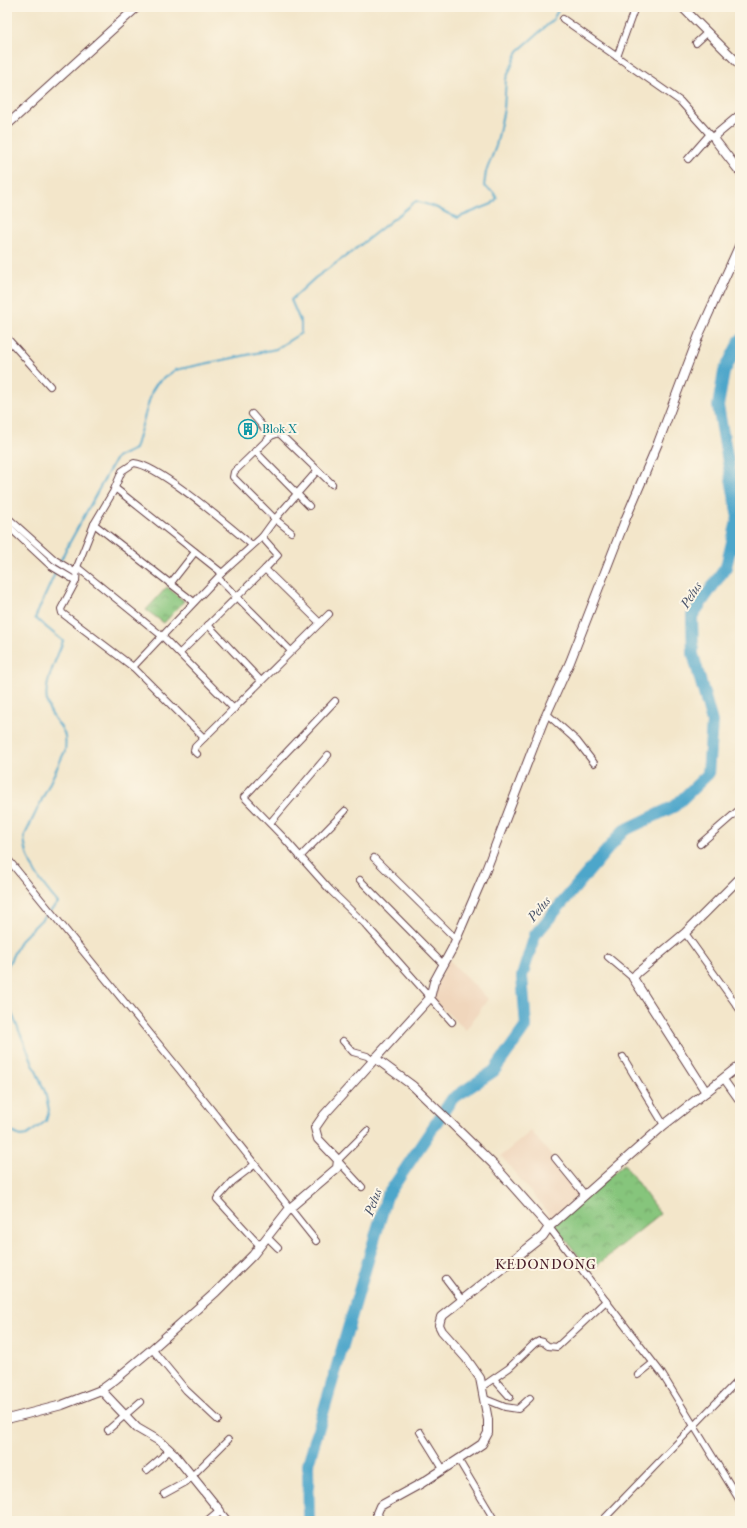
<svg xmlns="http://www.w3.org/2000/svg" width="747" height="1528" font-family="'IM FELL French Canon',serif">
<defs>
<pattern id="park-crowns" width="20" height="18" patternUnits="userSpaceOnUse"><rect width="20" height="18" fill="#86c57c"/><path d="M2 6a3 3 0 1 1 6 0M12 15a3 3 0 1 1 6 0" fill="none" stroke="#709f66"/></pattern>
</defs>
<rect width="100%" height="100%" fill="#fcf5e5"/>
<filter id="ink" filterUnits="userSpaceOnUse"><feTurbulence type="fractalNoise" baseFrequency=".025" numOctaves="2"/><feDisplacementMap in="SourceGraphic" scale="8" xChannelSelector="R" yChannelSelector="G"/><feConvolveMatrix kernelMatrix="1 2 1 2 8 2 1 2 1" color-interpolation-filters="sRGB"/></filter>
<filter id="wash" filterUnits="userSpaceOnUse"><feTurbulence type="fractalNoise" baseFrequency=".012" numOctaves="4" result="noise"/><feDisplacementMap in="SourceGraphic" scale="16" xChannelSelector="R" yChannelSelector="G"/><feGaussianBlur stdDeviation="0.9" result="paint"/><feColorMatrix in="noise" values="0 0 0 0 0 0 0 0 0 0 0 0 0 0 0 0 0 1.4 0 .05"/><feComposite in="paint" operator="in"/></filter>
<g filter="url(#wash)">
<rect width="100%" height="100%" fill="#f3e6ca"/>
<g fill="#f0d6bc">
<polygon points="449,960 488,999 466,1030 431,998"/>
<polygon points="531,1131 581,1192 552,1218 501,1156"/>
</g>
<g fill="url(#park-crowns)" stroke="#687254">
<polygon points="167,587 184,601 164,623 146,610"/>
<polygon points="624,1164 660,1214 590,1271 554,1224"/>
</g>
<g fill="none" stroke-linecap="round" stroke-linejoin="round">
<g stroke="#4da6ca" stroke-width="2">
<path d="M7 967 20 941 58 903C41 883 26 864 24 837L65 751C68 726 58 729 49 709 40 689 56 661 63 641L35 618 65 551 116 458 135 449 152 391 157 383 175 370 276 349 301 333V323L291 300 315 278 349 254 416 201 435 207 457 218 492 204 497 198 493 192 484 186 486 172 496 146 504 109 506 79 518 51 552 21 560 7"/>
<polyline points="7,1002 45,1092 49,1110 46,1121 27,1135 20,1136 7,1129"/>
</g>
<polyline stroke="#4da6ca" stroke-width="12" points="309,1521 308,1464 387,1196 452,1099 494,1071 526,1026 522,976 535,935 623,831 675,806 708,774 712,722 693,654 692,616 726,567 738,517 718,406 724,372 740,340"/>
</g>
</g>
<g filter="url(#ink)">
<g fill="none" stroke-linecap="round" stroke-linejoin="round">
<g stroke="#633d43" stroke-width="8">
<g id="minor">
<polyline points="563,19 680,101 715,140"/>
<polyline points="696,43 708,32"/>
<polyline points="617,57 635,7"/>
<polyline points="688,159 709,135"/>
<polyline points="7,338 50,386"/>
<polyline points="252,414 271,436"/>
<polyline points="255,451 309,506"/>
<polyline points="115,488 222,573"/>
<polyline points="7,517 55,560 76,573"/>
<polyline points="94,524 194,602"/>
<polyline points="7,525 51,566 76,581"/>
<polyline points="291,532 275,519 233,477 234,472 271,436 279,433 332,484"/>
<polyline points="262,537 275,519 317,471"/>
<polyline points="77,567 162,636 234,709"/>
<polyline points="218,578 291,651"/>
<polyline points="170,584 195,552"/>
<polyline points="208,625 261,681"/>
<polyline points="180,653 265,569"/>
<polyline points="133,667 222,573 262,537 278,555 265,569 320,623"/>
<polyline points="335,701 244,797 282,836 330,890 365,924 452,1022"/>
<polyline points="547,714 577,741 594,763"/>
<path d="M204 738 133 667 62 613 61 609 76 581 77 567 94 524 113 492 122 471 134 463C159 465 230 527 252 545"/>
<polyline points="197,754 194,751 195,747 329,614"/>
<polyline points="270,823 328,755"/>
<polyline points="700,844 740,809"/>
<polyline points="300,857 345,811"/>
<polyline points="7,858 179,1069 316,1241"/>
<polyline points="374,858 456,939"/>
<polyline points="360,880 444,965"/>
<polyline points="685,933 740,1010"/>
<polyline points="608,957 633,978"/>
<polyline points="343,1041 353,1052 367,1056 373,1061"/>
<polyline points="623,1057 664,1125"/>
<polyline points="723,1078 740,1102"/>
<polyline points="555,1158 585,1195"/>
<polyline points="338,1160 367,1131"/>
<polyline points="339,1162 362,1187"/>
<polyline points="254,1165 233,1181 217,1199 260,1246"/>
<polyline points="549,1227 662,1374 740,1501"/>
<polyline points="267,1237 278,1248"/>
<polyline points="446,1279 462,1300"/>
<polyline points="152,1349 186,1390 218,1420"/>
<polyline points="638,1375 653,1363"/>
<polyline points="494,1379 510,1397"/>
<polyline points="483,1386 509,1368 534,1344 539,1341 543,1342 548,1346 557,1347 606,1301"/>
<polyline points="485,1399 505,1407 518,1409 530,1398"/>
<polyline points="108,1430 140,1402"/>
<polyline points="420,1432 443,1469"/>
<polyline points="458,1459 495,1521"/>
<polyline points="147,1470 170,1450"/>
<polyline points="164,1494 186,1482 228,1440"/>
<polyline points="220,1511 228,1521"/>
<polyline points="602,1521 740,1378"/>
</g>
</g>
<g stroke="#633d43" stroke-width="10">
<g id="tertiary">
<polyline points="682,7 740,65"/>
<polyline points="740,115 716,135 715,140 740,172"/>
<polyline points="7,125 137,7"/>
<polyline points="375,1058 413,1086 493,1164 549,1227 543,1236 441,1317 439,1325 442,1331 466,1358 480,1378 488,1420 488,1433 482,1444 473,1450 422,1483 380,1506 377,1513 379,1521"/>
<polyline points="706,1092 740,1065"/>
<polyline points="549,1227 664,1125 706,1092 633,978 637,973 685,933 740,878"/>
<polyline points="101,1390 137,1428 161,1442 174,1454 220,1511 208,1521"/>
<polyline points="7,1419 62,1405 101,1390 116,1379 152,1349 216,1292 253,1255 290,1208 337,1168 338,1160 318,1139 315,1128 324,1115 430,998 434,982 452,949 486,870 543,722 570,662 626,518 658,443 699,335 740,244"/>
</g>
</g>
<use href="#minor" stroke="#fff" stroke-width="6"/>
<use href="#tertiary" stroke="#fff" stroke-width="8"/>
</g>
</g>
<defs>
<g id="building-ring" transform="scale(1)"><circle r="9.5" fill="#fcf5e5" stroke="#0f9aa8" stroke-width="1.5"/><path d="M-4-6H4V6H1V3H-1V6H-4ZM-2.5-4.3h1.7v1.8h-1.7ZM.8-4.3h1.7v1.8H.8ZM-2.5-1h1.7V.8h-1.7ZM.8-1h1.7V.8H.8Z" fill="#0f9aa8"/></g>
</defs>
<g fill-rule="evenodd">
<use href="#building-ring" x="248" y="429"/>
</g>
<g text-anchor="middle" dominant-baseline="central" stroke-width="4" stroke-linejoin="round" paint-order="stroke">
<g font-size="12" fill="#0d838f" stroke="#fcf5e5" text-anchor="start">
<text x="262" y="429">Blok X</text>
</g>
<g font-size="13" font-style="italic" fill="#4b556b" stroke="#fcf5e5">
<text transform="translate(691 595) rotate(-57)">Pelus</text>
<text transform="translate(539 909) rotate(-50)">Pelus</text>
<text transform="translate(373 1202) rotate(-69)">Pelus</text>
</g>
<g font-size="14" letter-spacing="1" fill="#4a1f2b" stroke="#fcf5e5">
<text x="546" y="1264">KEDONDONG</text>
</g>
</g>
<rect width="747" height="1528" fill="none" stroke="#fcf5e5" stroke-width="24"/>
</svg>
